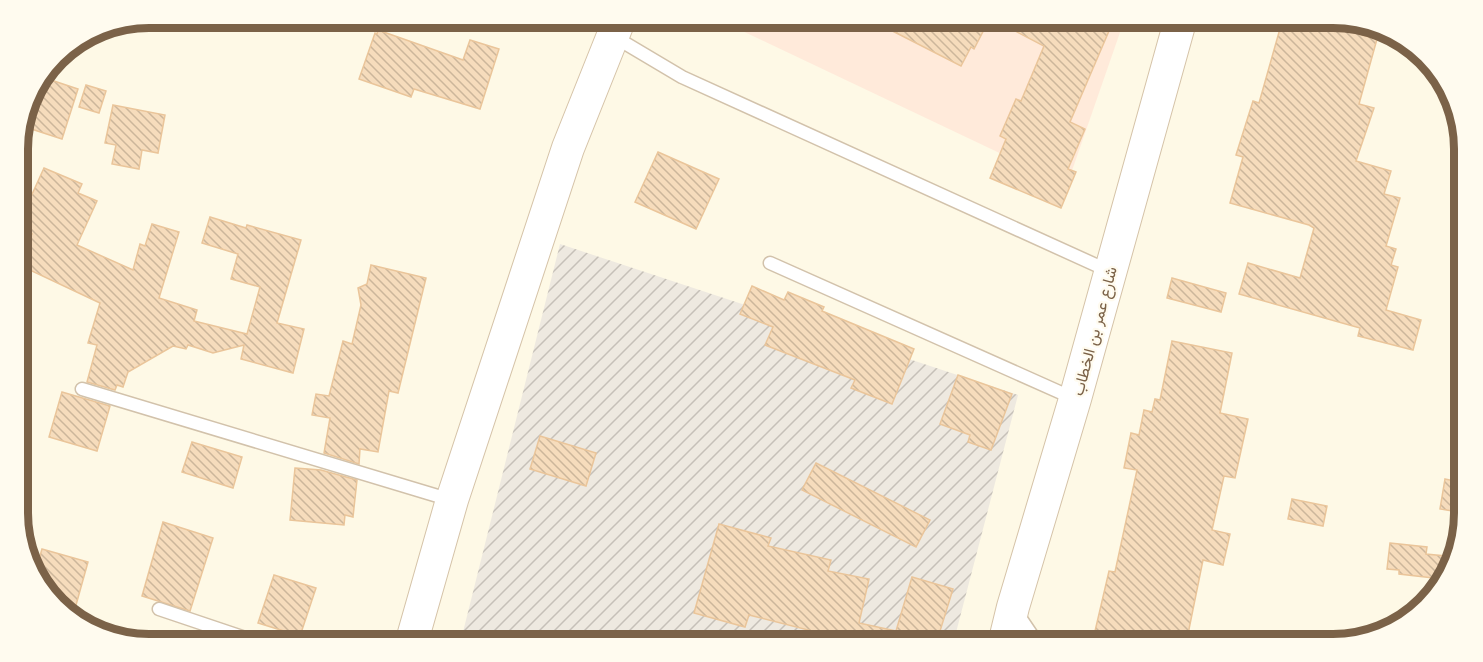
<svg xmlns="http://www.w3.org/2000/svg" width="1483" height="662" font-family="'PT Sans',Vazirmatn,sans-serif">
<defs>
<pattern id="industrial-furrows" width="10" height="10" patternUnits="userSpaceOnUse" patternTransform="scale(1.5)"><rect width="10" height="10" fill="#eee9e0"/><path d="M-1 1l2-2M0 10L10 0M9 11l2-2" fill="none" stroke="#c6c0b8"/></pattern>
<pattern id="building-back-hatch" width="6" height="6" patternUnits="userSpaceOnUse" patternTransform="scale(1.5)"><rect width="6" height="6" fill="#f6dcbc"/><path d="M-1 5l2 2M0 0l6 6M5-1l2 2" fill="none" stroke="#ccb69b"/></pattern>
</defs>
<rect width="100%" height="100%" fill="#fef9e6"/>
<polygon fill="#ffeada" points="715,18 1125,18 1067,185"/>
<polygon fill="url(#industrial-furrows)" points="560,244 1018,395 953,644 460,644"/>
<g fill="url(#building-back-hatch)" stroke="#eac59a" stroke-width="1.5">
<polygon points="867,18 990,18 974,49 971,47 961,66"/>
<polygon points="990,18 1079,18 1109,31 1070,122 1085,129 1068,169 1076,172 1061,208 990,178 1006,139 1000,136 1016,99 1021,101 1044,46"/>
<polygon points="1283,18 1300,18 1337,28 1339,19 1364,24 1362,35 1377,39 1359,104 1374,108 1356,161 1391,171 1384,194 1400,198 1386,246 1396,249 1391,265 1398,267 1386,310 1421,320 1413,350 1358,336 1360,328 1239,294 1248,263 1300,278 1314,228 1309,225 1230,203 1243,157 1236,155 1253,101 1259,103"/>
<polygon points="378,30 463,60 470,40 499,49 480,109 414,89 411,97 359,79 375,33 377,34"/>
<polygon points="42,77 78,89 62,139 22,126 31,92"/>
<polygon points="86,85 106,91 99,113 79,107"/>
<polygon points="113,105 165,115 158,153 142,150 139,169 112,164 116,145 105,143"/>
<polygon points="658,152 719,179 696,229 635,202"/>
<polygon points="44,168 82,184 78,193 97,201 77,245 133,270 140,244 145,246 152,224 179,232 159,298 197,310 194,321 247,334 260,287 231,279 238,254 202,243 210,217 246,228 247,225 301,240 277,323 304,329 293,373 241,359 244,345 213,353 188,345 186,349 173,346 128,372 123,387 117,385 115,390 87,382 97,345 88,343 100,303 19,265 32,234 19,228 18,225"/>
<polygon points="371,265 426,278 398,393 389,391 378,452 360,449 359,464 324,453 330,418 312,415 316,394 329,396 343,341 352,344 361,305 358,288 367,284"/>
<polygon points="1172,278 1226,293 1221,312 1167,298"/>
<polygon points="752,286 784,300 788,292 824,307 822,311 914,349 892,404 851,388 855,380 765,345 773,327 740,314"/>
<polygon points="1172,341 1232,353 1220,413 1248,419 1235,478 1224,476 1212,530 1230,534 1223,565 1203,560 1186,644 1092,644 1109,571 1115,572 1137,470 1124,468 1131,433 1139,435 1144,410 1152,412 1155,399 1160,400"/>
<polygon points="958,375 1012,394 991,450 968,442 970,435 940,424"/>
<polygon points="62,392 110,406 97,451 49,437"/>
<polygon points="540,436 596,453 586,486 530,469"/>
<polygon points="192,442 242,457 233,488 182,472"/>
<polygon points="816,463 930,520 916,547 802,490"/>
<polygon points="295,468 321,470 357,480 353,517 345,515 344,525 290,520"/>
<polygon points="1445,479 1465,483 1465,513 1440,509"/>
<polygon points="1292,499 1327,506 1323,526 1288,519"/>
<polygon points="163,522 213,538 190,611 142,596"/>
<polygon points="719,524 771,538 768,546 831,560 828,571 869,579 859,623 896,631 912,577 953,589 936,644 822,644 824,634 749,615 745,627 694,613"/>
<polygon points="1390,543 1427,547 1426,554 1456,557 1455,563 1442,579 1399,574 1399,570 1387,569"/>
<polygon points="42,549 88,562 76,605 52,598 45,592 36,570"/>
<polygon points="274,575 316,588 300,636 258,623"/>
</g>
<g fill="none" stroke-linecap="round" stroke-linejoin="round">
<g stroke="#d2c2ab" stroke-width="15">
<g id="lane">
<polyline points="613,36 682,77 1109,271"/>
<polyline points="770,263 1075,399"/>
<polyline points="82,389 451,500"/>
<polyline points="159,609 263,644"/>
<polyline points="1017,613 1038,644"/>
</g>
</g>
<g stroke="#d5c3a8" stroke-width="34">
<g id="secondary">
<polyline points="411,644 452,500 568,148 620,18"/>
<polyline points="1004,644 1013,607 1075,399 1181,18"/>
</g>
</g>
<use href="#lane" stroke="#fff" stroke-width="12"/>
<use href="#secondary" stroke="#fff" stroke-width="32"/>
</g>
<g text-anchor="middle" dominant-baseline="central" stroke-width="4.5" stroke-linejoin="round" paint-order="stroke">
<g font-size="16" fill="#7b6248" stroke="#fffbef">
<text transform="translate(1094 331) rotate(-75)">شارع عمر بن الخطاب</text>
</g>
</g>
<path d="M0 0H1483V662H0ZM149 28H1333A121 121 0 0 1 1454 149V513A121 121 0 0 1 1333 634H149A121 121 0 0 1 28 513V149A121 121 0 0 1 149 28Z" fill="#fffbef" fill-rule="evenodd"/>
<path fill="none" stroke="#7b6248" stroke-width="8" d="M149 28H1333A121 121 0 0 1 1454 149V513A121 121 0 0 1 1333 634H149A121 121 0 0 1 28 513V149A121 121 0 0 1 149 28Z"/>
</svg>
